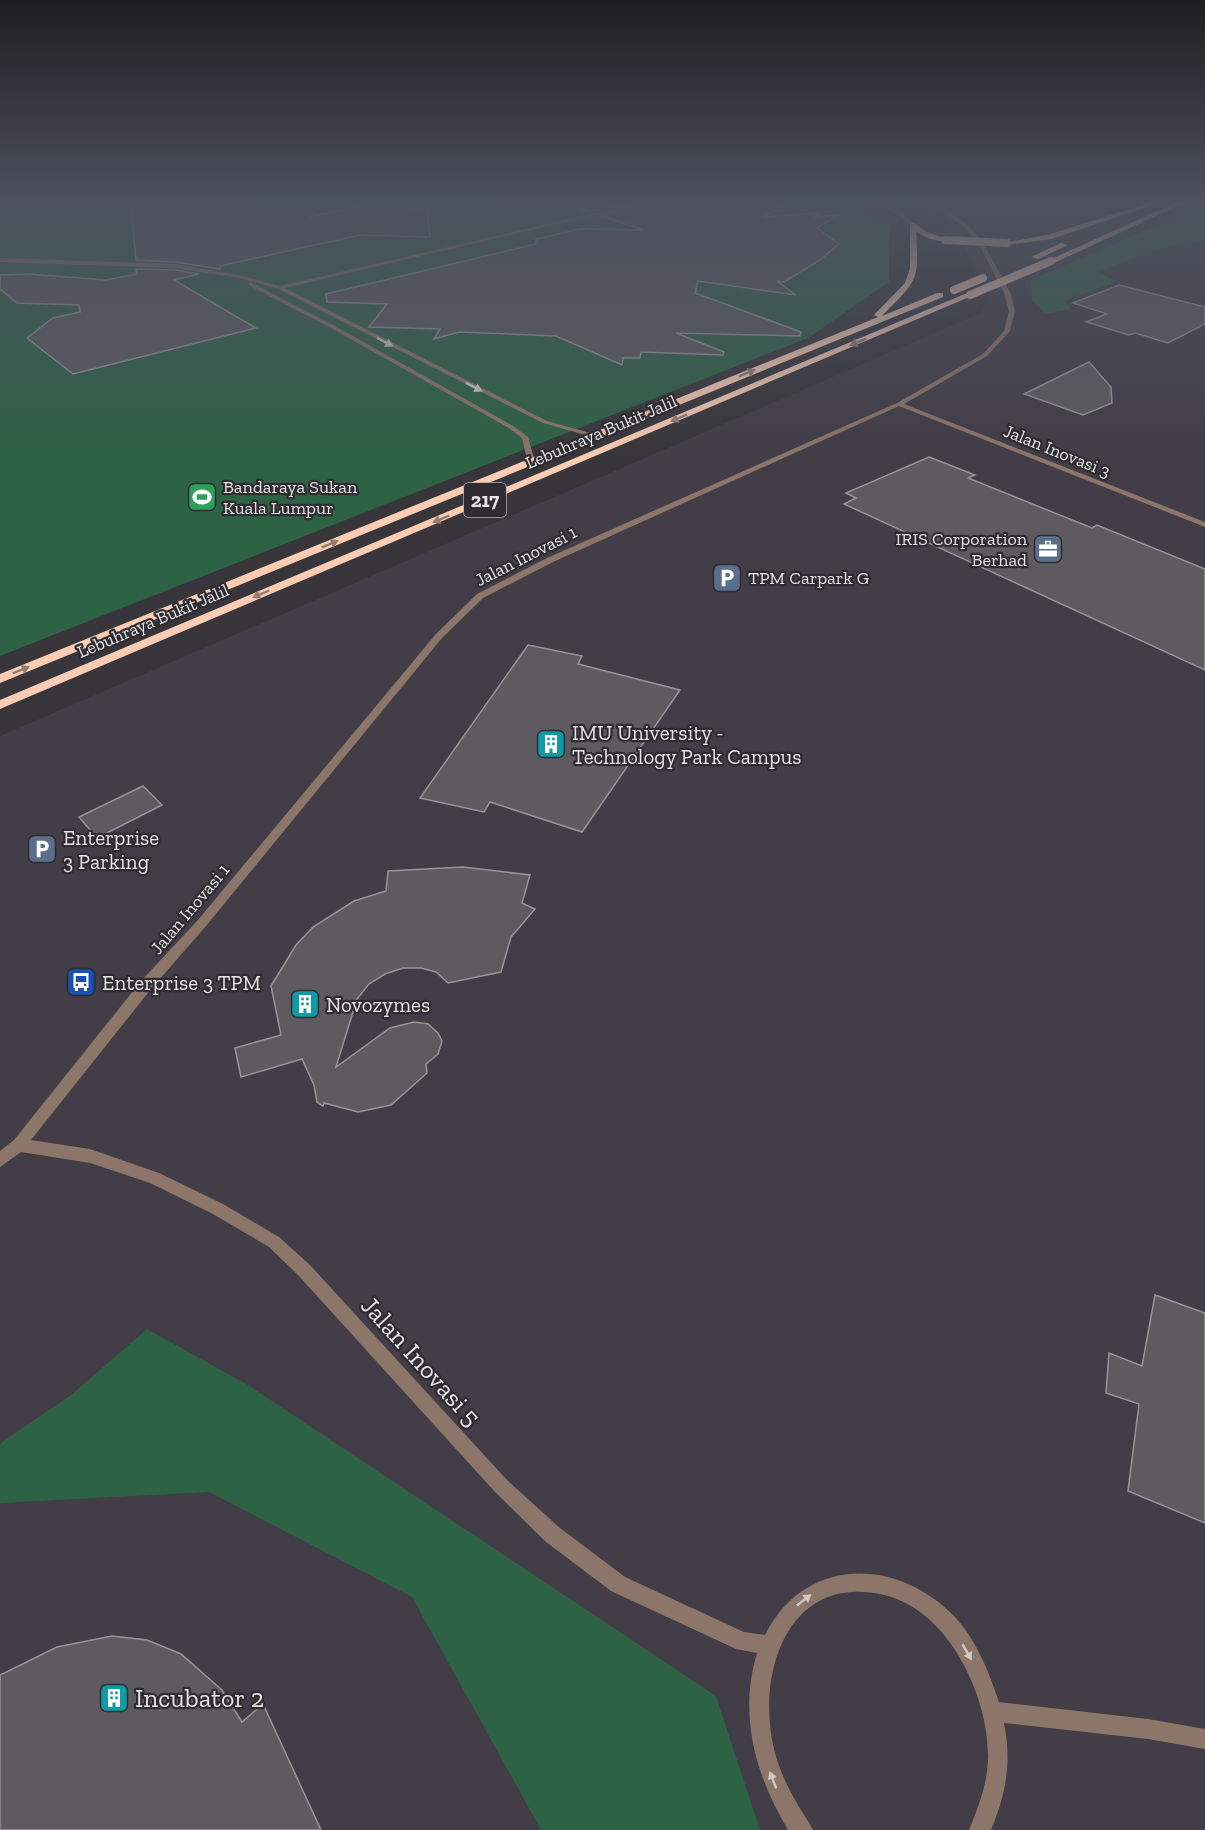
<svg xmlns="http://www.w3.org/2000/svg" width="1205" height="1830" font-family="'Zilla Slab',serif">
<rect width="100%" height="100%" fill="#38363a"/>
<polygon fill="#423d46" points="914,203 1205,203 1205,1830 0,1830 0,736 981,313 990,293 956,234"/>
<g fill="#2e6245">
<polygon points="0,203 823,203 889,221 889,282 808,338 0,656"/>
<polygon points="1205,205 1205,240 1160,249 1098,271 1116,282 1064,301 1071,309 1046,314 1032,300 1031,280"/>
<polygon points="147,1329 248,1385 716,1696 760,1830 541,1830 412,1597 209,1492 0,1503 0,1445 2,1442 71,1395"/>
</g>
<g fill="#5d5b5f" stroke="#979599" stroke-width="1.5">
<polygon points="131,203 325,203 310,217 376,203 406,203 406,209 427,209 430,237 360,235 220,266 220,269 175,262 136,260"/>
<polygon points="577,203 622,203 590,212 576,207"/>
<polygon points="638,203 756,203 750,206 789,204 763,217 821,213 814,217 838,215 817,228 839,244 820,260 784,282 777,281 796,295 698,281 695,293 801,332 800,336 676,333 724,352 723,355 641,352 640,358 623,358 622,365 556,336 459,332 434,339 440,329 369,327 387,304 327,302 326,294 536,244 536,239 580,229 643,230 602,216"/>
<polygon points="136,269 175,270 199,274 174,280 256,328 73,374 27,338 53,318 80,312 79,305 17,303 0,289 0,275 29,274 106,280 137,274"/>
<polygon points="1119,285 1205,307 1205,324 1168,343 1135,333 1129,335 1086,322 1107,314 1073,303"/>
<polygon points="1089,362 1111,387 1112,403 1083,415 1024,394"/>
<polygon points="929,457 975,475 968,478 1092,528 1097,525 1205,569 1205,670 844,504 856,498 846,493"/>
<polygon points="528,645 582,656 578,664 680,690 582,832 490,802 484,812 420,798"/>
<polygon points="143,786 162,805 97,838 79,817"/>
<polygon points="463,867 530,875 522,903 535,909 511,937 501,972 448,983 436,972 421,968 403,968 385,974 369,984 357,999 336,1067 390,1028 414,1022 428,1024 438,1033 442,1041 438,1054 426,1064 427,1073 391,1105 358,1112 324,1103 323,1106 317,1102 314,1085 302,1059 241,1077 235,1048 281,1035 271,986 296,945 313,927 354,901 386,891 388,871"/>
<polygon points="1155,1295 1205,1313 1205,1523 1128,1491 1139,1404 1106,1393 1109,1353 1142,1366"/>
<polygon points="112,1636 147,1640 181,1654 222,1690 242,1722 263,1704 321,1830 0,1830 0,1675 57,1647"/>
</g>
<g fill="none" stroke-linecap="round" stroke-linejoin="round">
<g fill="#8c7569" fill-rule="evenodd">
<polygon points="629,203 636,203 617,210 285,288 547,421 598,435 598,437 596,438 543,423 278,289 239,278 175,268 0,262 0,258 175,264 239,275 280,286 616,208"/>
<path d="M877 203C891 203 905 214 914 224L910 225 899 215Z"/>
<path d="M930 203H935L967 224 983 243 1010 292 1015 311 1010 331 987 356 904 404 1205 522V527L899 406 553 562 483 598 442 638 206 926 151 989 31 1140 90 1149 159 1173 223 1204 279 1237 310 1265 507 1480 560 1528 625 1577 744 1632 765 1635C805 1556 896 1557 954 1616 976 1639 989 1672 999 1702L1148 1719 1205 1729V1749L1148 1739 1004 1723C1012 1762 1006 1794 991 1830H969C978 1808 987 1785 988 1760 990 1698 949 1610 884 1595 788 1572 756 1673 774 1749 779 1770 788 1788 799 1807 804 1815 809 1822 813 1830H788C756 1776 738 1716 757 1653L736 1649 611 1591 546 1542 495 1492 298 1275 269 1247 213 1214 150 1183 90 1163 21 1152 0 1167V1151L14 1140 141 981 198 920 436 634 477 594 547 558 897 403 983 354 1004 331 1009 311 1004 292 979 245 963 226Z"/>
<polygon points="250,282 335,326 513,426 528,437 535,462 528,464 522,438 509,428 331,328 248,285"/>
</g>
<g fill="#faccb4" fill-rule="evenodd">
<polygon points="1149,203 1159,203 1051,239 1007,245 1003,243 1047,235"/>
<polygon points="1175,203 1184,203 1054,263 1047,261"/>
<path d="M910 223H914L927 232 949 240C940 244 923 237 916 231 919 283 918 279 882 316L937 293H943V297L0 683V674L878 317 874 315 905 283 910 269Z"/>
<polygon points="1061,243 1068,245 1038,259 1031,257"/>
<polygon points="967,293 974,295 0,709 0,700"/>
</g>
<g stroke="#faccb4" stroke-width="8">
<polyline points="945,240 1007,243"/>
<polyline points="954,290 983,278"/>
<polyline points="970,295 1051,261"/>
</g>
</g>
<defs><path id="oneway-solid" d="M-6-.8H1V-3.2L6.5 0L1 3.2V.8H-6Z" transform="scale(1.5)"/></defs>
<g fill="#cfc8c7">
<use href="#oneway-solid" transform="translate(385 342) rotate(27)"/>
<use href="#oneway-solid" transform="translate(474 387) rotate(27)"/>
<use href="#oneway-solid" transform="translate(804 1600) rotate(-38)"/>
<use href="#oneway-solid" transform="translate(967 1652) rotate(60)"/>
<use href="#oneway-solid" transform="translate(773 1780) rotate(-111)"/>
</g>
<g fill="#947c72">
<use href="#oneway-solid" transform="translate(858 342) rotate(157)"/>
<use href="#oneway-solid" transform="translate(747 373) rotate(-23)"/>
<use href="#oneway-solid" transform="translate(679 418) rotate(157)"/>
<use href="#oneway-solid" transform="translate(441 519) rotate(157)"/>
<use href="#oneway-solid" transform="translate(330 544) rotate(-22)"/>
<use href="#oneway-solid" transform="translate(261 594) rotate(157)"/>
<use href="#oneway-solid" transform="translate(21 670) rotate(-22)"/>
</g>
<linearGradient id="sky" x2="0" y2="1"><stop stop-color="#1f1e20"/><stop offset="0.44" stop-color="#4d5260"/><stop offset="1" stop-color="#4d5260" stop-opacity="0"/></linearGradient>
<rect width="1205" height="459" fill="url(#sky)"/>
<defs>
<g id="stadium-square" transform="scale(1.5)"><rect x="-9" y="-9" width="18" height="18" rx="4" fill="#2e9e5b" stroke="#2e2c30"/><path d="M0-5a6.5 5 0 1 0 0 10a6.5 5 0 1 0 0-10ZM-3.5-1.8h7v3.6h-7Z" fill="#fff"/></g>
<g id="office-square" transform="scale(1.5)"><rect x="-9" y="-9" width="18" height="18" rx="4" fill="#5c6f8a" stroke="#2e2c30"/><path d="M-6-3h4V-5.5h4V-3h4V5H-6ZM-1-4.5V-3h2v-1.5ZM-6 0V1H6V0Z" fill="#fff"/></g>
<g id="parking-square" transform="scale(1.5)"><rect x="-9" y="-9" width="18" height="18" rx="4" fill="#5c6f8a" stroke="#2e2c30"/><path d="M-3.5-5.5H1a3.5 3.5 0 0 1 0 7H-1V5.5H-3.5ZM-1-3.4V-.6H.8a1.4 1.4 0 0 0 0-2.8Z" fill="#fff"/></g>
<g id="building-square" transform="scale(1.5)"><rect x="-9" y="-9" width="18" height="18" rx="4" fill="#0f9aa8" stroke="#2e2c30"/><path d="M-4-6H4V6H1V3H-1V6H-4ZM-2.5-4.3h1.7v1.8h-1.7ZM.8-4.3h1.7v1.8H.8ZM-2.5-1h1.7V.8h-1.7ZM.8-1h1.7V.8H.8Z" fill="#fff"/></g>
<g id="bus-square" transform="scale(1.5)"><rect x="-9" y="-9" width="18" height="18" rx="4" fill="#1a4fb4" stroke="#2e2c30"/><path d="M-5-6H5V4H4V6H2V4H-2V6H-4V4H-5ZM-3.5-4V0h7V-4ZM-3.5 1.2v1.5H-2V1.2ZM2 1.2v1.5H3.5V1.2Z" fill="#fff"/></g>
</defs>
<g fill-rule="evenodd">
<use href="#stadium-square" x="202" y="497"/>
<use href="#office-square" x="1048" y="549"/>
<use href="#parking-square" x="727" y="578"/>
<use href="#building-square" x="551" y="744"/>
<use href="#parking-square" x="42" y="849"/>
<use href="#bus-square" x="81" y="982"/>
<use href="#building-square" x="305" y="1004"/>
<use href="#building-square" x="114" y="1698"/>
</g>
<g text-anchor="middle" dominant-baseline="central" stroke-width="4.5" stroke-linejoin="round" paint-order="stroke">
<g font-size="18" fill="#e5e4e6" stroke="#2e2c30">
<text transform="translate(601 432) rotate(-23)">Lebuhraya Bukit Jalil</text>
<text transform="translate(1057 451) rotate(22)">Jalan Inovasi 3</text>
<text transform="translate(526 556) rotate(-27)">Jalan Inovasi 1</text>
<text transform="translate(153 621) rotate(-23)">Lebuhraya Bukit Jalil</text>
<text transform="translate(190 909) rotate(-50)">Jalan Inovasi 1</text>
</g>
<g font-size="18" fill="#e5e4e6" stroke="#2e2c30" text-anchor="start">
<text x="223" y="487">Bandaraya Sukan<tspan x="223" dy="21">Kuala Lumpur</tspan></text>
<text x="1027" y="539" text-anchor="end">IRIS Corporation<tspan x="1027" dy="21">Berhad</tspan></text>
<text x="748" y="578">TPM Carpark G</text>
</g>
<rect fill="#2e2c30" stroke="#aeadaf" stroke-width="1.5" x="464" y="483" width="42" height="34" rx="4.5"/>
<g font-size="20" font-weight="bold" fill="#e5e4e6">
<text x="485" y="500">217</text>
</g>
<g font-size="21" fill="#e5e4e6" stroke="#2e2c30" text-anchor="start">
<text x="572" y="732">IMU University -<tspan x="572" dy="24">Technology Park Campus</tspan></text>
<text x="63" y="837">Enterprise<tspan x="63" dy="24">3 Parking</tspan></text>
<text x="102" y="982">Enterprise 3 TPM</text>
<text x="326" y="1004">Novozymes</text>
</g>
<g font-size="26" fill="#e5e4e6" stroke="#2e2c30">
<text transform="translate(421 1361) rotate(48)">Jalan Inovasi 5</text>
</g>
<g font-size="26" fill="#e5e4e6" stroke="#2e2c30" text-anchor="start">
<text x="135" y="1698">Incubator 2</text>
</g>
</g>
</svg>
